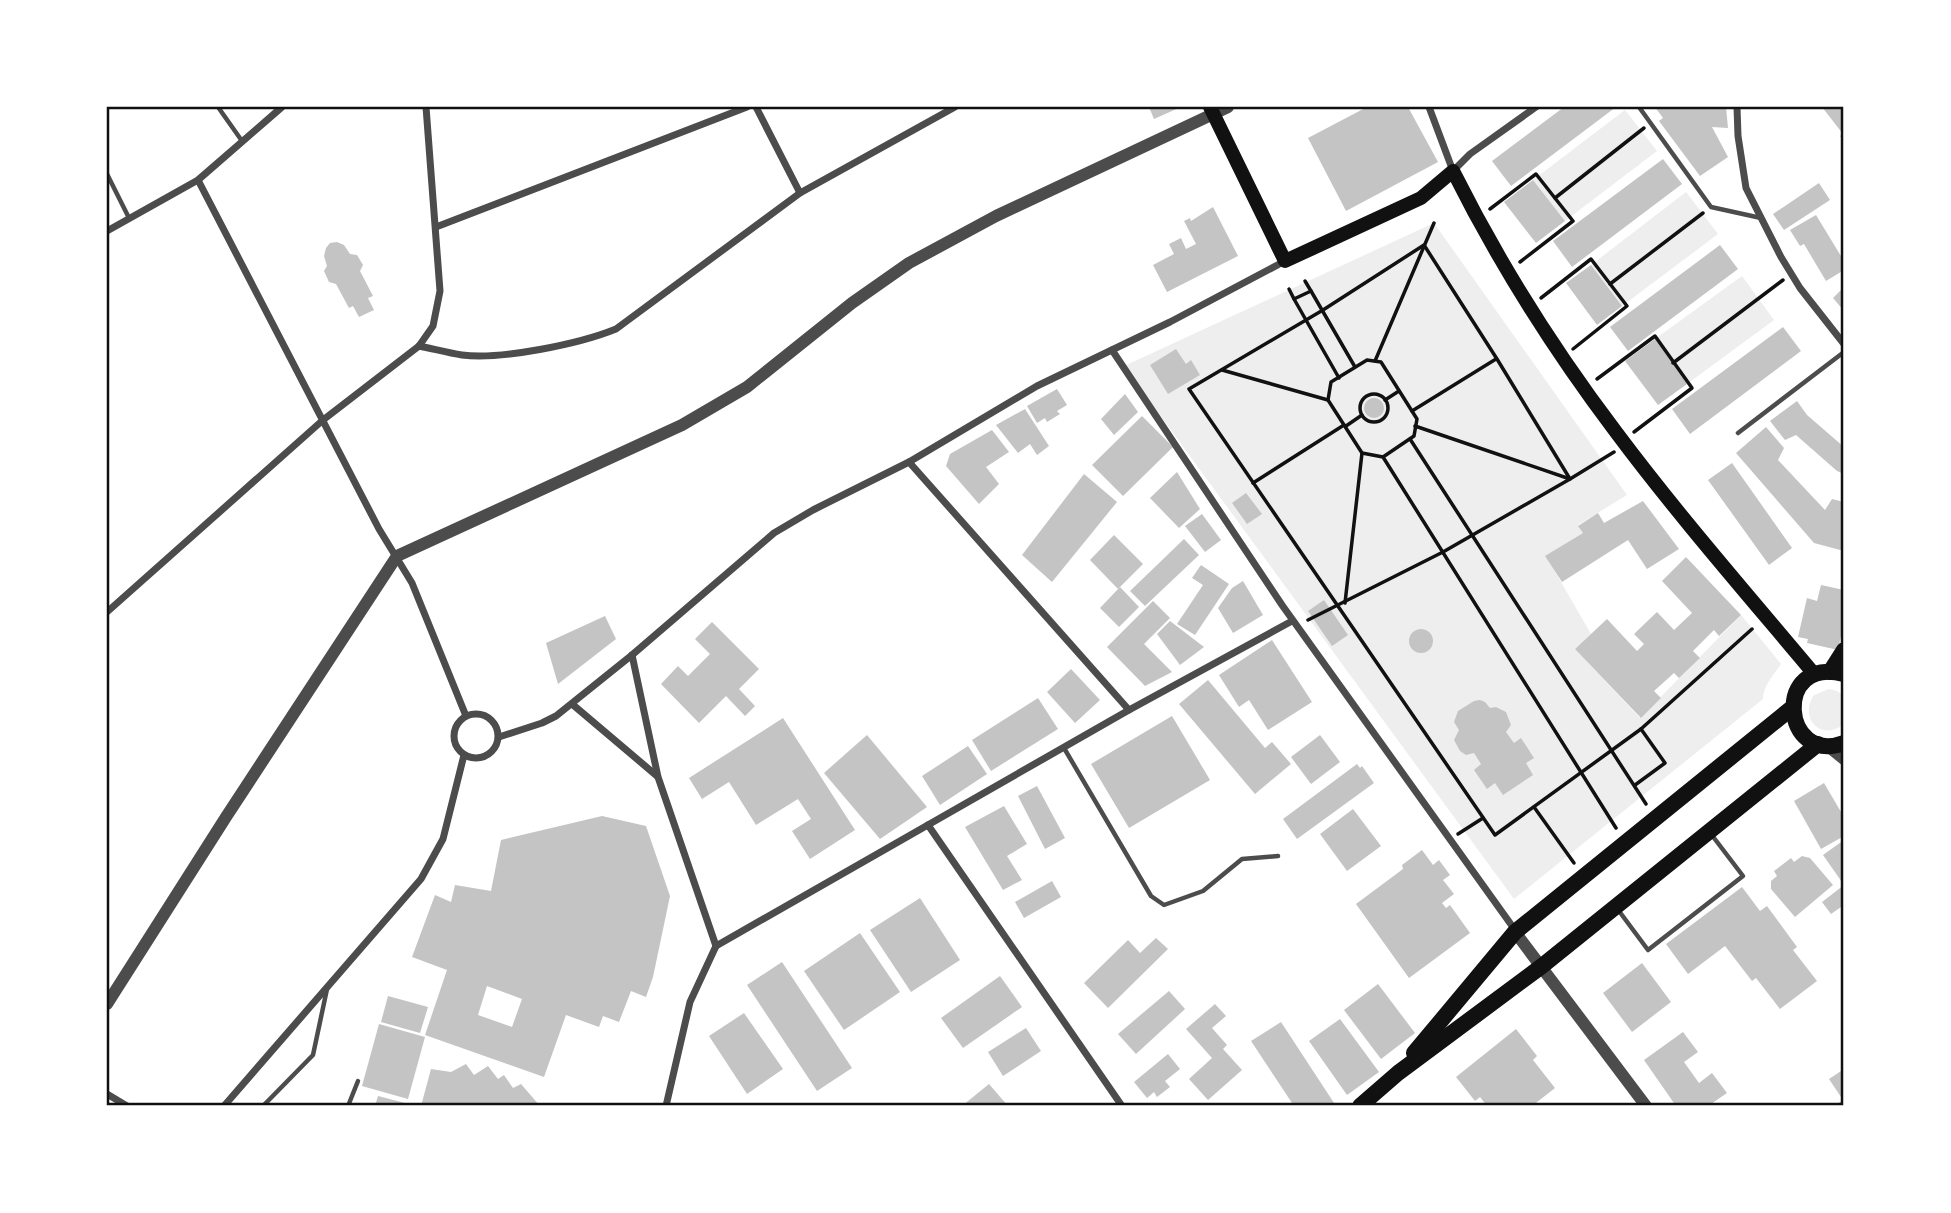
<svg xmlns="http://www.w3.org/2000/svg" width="1951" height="1213" font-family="Georgia,serif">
<rect width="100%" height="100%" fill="#fff"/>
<g fill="#eee">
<polygon points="1625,110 1657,151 1565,221 1533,180"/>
<polygon points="1686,192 1718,234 1622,306 1591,265"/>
<path d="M1434 223 1627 495 1578 525 1583 533 1546 556 1591 634 1575 649 1640 718 1741 615 1781 664C1774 674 1763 686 1763 699L1514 899 1124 366Z"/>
<polygon points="1742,276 1774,320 1687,384 1655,339"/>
<path d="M1829 689 1837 691 1844 696V724C1822 742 1798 719 1814 695Z"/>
</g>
<g fill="#c4c4c4" fill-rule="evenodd">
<polygon points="1149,107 1181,107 1154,119"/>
<polygon points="1367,107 1408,107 1438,162 1346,211 1308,138"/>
<polygon points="1564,107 1616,107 1511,186 1492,161"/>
<polygon points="1655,107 1726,107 1728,128 1712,127 1728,157 1700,176 1659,121 1663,118"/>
<polygon points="1822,107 1844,107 1844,142 1840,136 1843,134"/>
<polygon points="1663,159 1682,184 1572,267 1553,241"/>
<polygon points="1533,180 1565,221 1536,243 1504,202"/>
<polygon points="1819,183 1830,200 1784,230 1773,214"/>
<polygon points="1213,207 1238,256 1167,292 1153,265 1174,254 1169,244 1181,238 1186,249 1196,244 1184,221 1190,218 1191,221"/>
<polygon points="1816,215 1844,261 1844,270 1826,281 1804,244 1800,246 1790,230"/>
<polygon points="337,242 344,245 350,254 357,255 363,265 360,271 373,296 368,298 374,310 359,317 353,306 349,308 336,284 329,282 324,271 327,266 324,256 326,248 330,243"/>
<polygon points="1720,245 1738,269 1628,351 1610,327"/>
<polygon points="1591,265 1622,306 1597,325 1566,283"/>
<polygon points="1844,287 1844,311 1833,298"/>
<polygon points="1783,327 1801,351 1690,434 1672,409"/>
<polygon points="1655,339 1687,384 1658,405 1625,361"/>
<polygon points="1176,349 1186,364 1191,360 1200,375 1168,394 1150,365"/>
<polygon points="1057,389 1067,405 1057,411 1060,414 1047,422 1045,418 1037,423 1027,406"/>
<polygon points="1125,394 1138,412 1114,435 1101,419"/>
<circle cx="1374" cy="408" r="10"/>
<polygon points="1797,401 1807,415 1844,447 1844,474 1837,471 1796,435 1785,440 1770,421"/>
<polygon points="1025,409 1049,446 1037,455 1030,444 1018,453 996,425"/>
<polygon points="1142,416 1173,447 1123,496 1092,465"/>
<polygon points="1766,427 1784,448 1778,460 1825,510 1832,499 1844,502 1844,551 1814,543 1736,453"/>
<polygon points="992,430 1009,452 986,467 999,484 979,504 946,466 950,454"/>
<polygon points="1732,463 1792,548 1769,565 1708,480"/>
<polygon points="1177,472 1200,509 1179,528 1150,498"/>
<polygon points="1084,474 1117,502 1052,582 1022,555"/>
<polygon points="1246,493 1262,514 1247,524 1232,503"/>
<polygon points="1643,501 1679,549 1647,569 1628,540 1562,582 1545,556 1583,533 1578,526 1598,513 1604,523"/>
<polygon points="1202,514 1221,540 1205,552 1185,526"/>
<polygon points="1114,535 1143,564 1118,589 1090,560"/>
<polygon points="1184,539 1199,555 1145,606 1130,591"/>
<polygon points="1686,557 1741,615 1719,636 1714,630 1693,651 1700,658 1679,678 1674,673 1654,691 1661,698 1641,718 1575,649 1607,619 1637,651 1644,644 1634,634 1657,612 1674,630 1692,613 1662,581"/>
<polygon points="1201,565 1229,584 1195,635 1177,624 1203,585 1192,578"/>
<polygon points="1243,581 1263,615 1233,633 1218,608 1232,588"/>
<polygon points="1821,585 1844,590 1844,621 1838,650 1807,643 1808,639 1798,637 1807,598 1817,601"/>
<polygon points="1120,587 1139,607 1119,627 1100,608"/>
<polygon points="1324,600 1348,635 1332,646 1308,611"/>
<polygon points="1153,601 1170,618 1144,644 1172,672 1145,686 1107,647"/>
<polygon points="605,616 616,639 558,684 546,643"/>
<polygon points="1170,621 1204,647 1180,665 1157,634"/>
<polygon points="712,622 759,669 739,689 755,706 745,716 726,696 699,723 661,684 678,666 688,676 710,654 695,639"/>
<circle cx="1421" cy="641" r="12"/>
<polygon points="1272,640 1312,702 1268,730 1249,700 1239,707 1219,675"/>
<polygon points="1071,669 1100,700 1075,723 1047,692"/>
<polygon points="1208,680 1265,748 1272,742 1291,764 1255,794 1179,704"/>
<polygon points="1038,698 1058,729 991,771 972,740"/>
<polygon points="1480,700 1485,702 1490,708 1496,707 1506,712 1511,725 1506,732 1514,743 1521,738 1534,758 1526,763 1533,775 1503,795 1495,783 1487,789 1474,770 1481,764 1474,753 1466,755 1460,751 1454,740 1459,730 1454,722 1458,711 1474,701"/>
<polygon points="1172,716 1210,780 1129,828 1091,764"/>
<polygon points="783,718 855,830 810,859 792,831 811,819 798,799 756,825 729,782 702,799 689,778"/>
<polygon points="867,735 927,807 880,839 824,773"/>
<polygon points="1320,735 1340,762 1311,784 1291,757"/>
<polygon points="968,746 987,774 940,805 922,776"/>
<polygon points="1357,764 1360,768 1362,766 1374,783 1297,839 1283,819"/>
<polygon points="1824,783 1844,817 1844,836 1821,849 1794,801"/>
<polygon points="1037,786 1065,838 1045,849 1018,796"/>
<polygon points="1004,806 1027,844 1007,856 1022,880 1003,890 965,827"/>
<polygon points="1353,809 1381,846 1347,871 1320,834"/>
<path d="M602 816 646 826 670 896 653 977 646 997 631 991 619 1022 603 1016 599 1027 566 1015 544 1077 425 1035 447 970 412 957 435 895 451 902 455 885 491 891 501 840ZM487 986 522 999 512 1027 478 1015Z"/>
<polygon points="1844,840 1844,885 1823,855"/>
<polygon points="1422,850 1433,865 1439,860 1450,875 1443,880 1454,894 1442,903 1446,908 1450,905 1470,933 1409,978 1356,904 1403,869 1402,865"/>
<polygon points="1802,856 1810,858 1833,885 1795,917 1771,889 1771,881 1777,876 1774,871 1791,858 1794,862"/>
<polygon points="1052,881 1061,897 1024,918 1015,902"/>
<polygon points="1844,885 1844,905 1831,914 1822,902"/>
<polygon points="1742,887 1760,911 1767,906 1797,947 1793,950 1817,981 1780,1009 1756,978 1752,981 1725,946 1688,974 1666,944"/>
<polygon points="920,898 960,960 911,992 870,930"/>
<polygon points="860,933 900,992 844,1030 804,971"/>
<polygon points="1156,938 1168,949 1108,1008 1084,983 1128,940 1140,953"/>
<polygon points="782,962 852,1068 817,1091 747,985"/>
<polygon points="1642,963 1671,1002 1632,1032 1603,993"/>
<polygon points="1000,976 1022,1007 963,1048 941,1018"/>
<polygon points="1378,984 1415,1033 1381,1059 1344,1010"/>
<polygon points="1169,991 1185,1009 1136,1054 1118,1034"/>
<polygon points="388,996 428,1007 420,1033 381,1022"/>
<polygon points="1215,1004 1226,1016 1212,1028 1227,1045 1223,1049 1242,1070 1208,1100 1189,1079 1212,1058 1186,1029"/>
<polygon points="744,1013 783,1069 747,1094 709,1036"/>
<polygon points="1340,1019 1379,1072 1347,1095 1309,1041"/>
<polygon points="1281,1022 1336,1106 1294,1106 1251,1041"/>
<polygon points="379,1024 425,1037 408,1099 362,1086"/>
<polygon points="1026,1028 1041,1051 1003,1076 988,1052"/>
<polygon points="1516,1029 1537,1056 1533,1060 1555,1088 1532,1106 1487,1106 1480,1097 1475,1101 1456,1077"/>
<polygon points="1683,1032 1698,1052 1684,1062 1699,1083 1712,1073 1727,1093 1708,1106 1676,1106 1644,1060"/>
<polygon points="1168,1054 1180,1069 1165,1081 1170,1087 1157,1097 1154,1092 1147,1098 1134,1082"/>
<polygon points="466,1064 474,1075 488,1066 498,1079 504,1075 513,1088 521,1084 540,1106 421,1106 431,1069 451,1072"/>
<polygon points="1844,1069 1844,1106 1834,1106 1843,1100 1829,1079"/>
<polygon points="989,1084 1008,1106 962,1106"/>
<polygon points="378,1096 405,1103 404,1106 375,1106"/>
</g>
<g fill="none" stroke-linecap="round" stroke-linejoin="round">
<g stroke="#111" stroke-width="3.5">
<polyline points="1555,198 1644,128"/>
<polyline points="1490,209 1536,174 1573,221 1520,262"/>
<polyline points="1610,284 1703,213"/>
<polyline points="1289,289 1294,299 1311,291 1305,281"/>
<polyline points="1311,291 1355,367"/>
<polyline points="1541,298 1591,259 1627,306 1573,349"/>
<polyline points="1294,299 1339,378"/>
<polyline points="1375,361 1434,223"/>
<polyline points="1673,363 1783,280"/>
<polyline points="1222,370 1328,400"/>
<polyline points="1597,379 1655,336 1692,388 1634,432"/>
<circle cx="1374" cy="408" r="14"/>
<polyline points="1385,400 1399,391"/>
<polyline points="1412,411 1496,359"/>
<polyline points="1346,426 1362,415"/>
<polyline points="1415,426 1570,479 1614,452"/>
<polyline points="1410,439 1646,804"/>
<polyline points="1383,457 1414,436 1417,419 1381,362 1367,360 1331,382 1328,400 1362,453 1383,457 1616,828"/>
<polyline points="1253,483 1344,425"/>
<polyline points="1345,603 1362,453"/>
<polyline points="1308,620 1443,552 1570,479 1497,359 1424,245 1323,310 1189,389 1495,835 1641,729 1752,629"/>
<polyline points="1635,785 1665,763 1641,729"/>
<polyline points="1534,807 1574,863"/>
<polyline points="1458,834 1483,818"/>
</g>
<g stroke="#4c4c4c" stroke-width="4.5">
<polyline points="218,107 242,141"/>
<polyline points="1639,107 1711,207 1761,218"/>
<polyline points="107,174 129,218"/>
<polyline points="1738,433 1844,352"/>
<polyline points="1064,748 1151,896 1164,905 1203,891 1242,859 1278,856"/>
<polyline points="1619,911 1648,950 1743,876 1711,834"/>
<polyline points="263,1106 313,1055 327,989"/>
<polyline points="348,1106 358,1081"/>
</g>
<g stroke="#4c4c4c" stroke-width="7">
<polyline points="756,107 800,193"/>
<polyline points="1429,107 1453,171 1470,154 1536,107"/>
<polyline points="1737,107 1738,136 1746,188 1781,257 1800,288 1844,344"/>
<polyline points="198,180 379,529 412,583 466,716"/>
<polyline points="436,227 747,107"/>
<polyline points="107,231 198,180 282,107"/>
<path d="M419 346C434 349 448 353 462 355 501 360 579 344 616 329L800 193 955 107"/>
<polyline points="1112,350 1282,605 1515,930"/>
<polyline points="909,462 1129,710"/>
<polyline points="107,612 323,420 419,346 433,326 440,291 426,107"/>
<polyline points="632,655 658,777 716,946"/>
<polyline points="572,704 657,776"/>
<circle cx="476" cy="736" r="22"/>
<polyline points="499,737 542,723 556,716 632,655 774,533 813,510 909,462 1037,386 1170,322 1285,261"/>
<polyline points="928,825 1122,1106"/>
<polyline points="107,1094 127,1106"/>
<polyline points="224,1106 421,879 443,839 464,755"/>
<polyline points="666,1106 690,1002 716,946 1129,710 1292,621"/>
</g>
<g stroke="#4c4c4c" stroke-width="12">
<polyline points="1828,746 1844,759"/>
<polyline points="1515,932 1646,1106"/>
<polyline points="107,1004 226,817 397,556 682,425 747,387 852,303 909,263 996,216 1228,107"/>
</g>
<path stroke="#111" stroke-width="14" d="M1210 107 1285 261 1421 198 1453 171C1499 263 1554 350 1616 432 1678 515 1748 595 1815 675"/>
<g stroke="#111" stroke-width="16">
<polyline points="1830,672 1844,650"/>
<path d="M1844 674C1772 655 1782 766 1844 743"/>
<polyline points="1414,1053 1515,932 1793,707"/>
<polyline points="1360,1106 1398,1073 1542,966 1818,744"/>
</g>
</g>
<rect width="1951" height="1213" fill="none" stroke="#ffffff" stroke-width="217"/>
<rect x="108" y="108" width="1734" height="996" fill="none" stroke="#111" stroke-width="2.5"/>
</svg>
